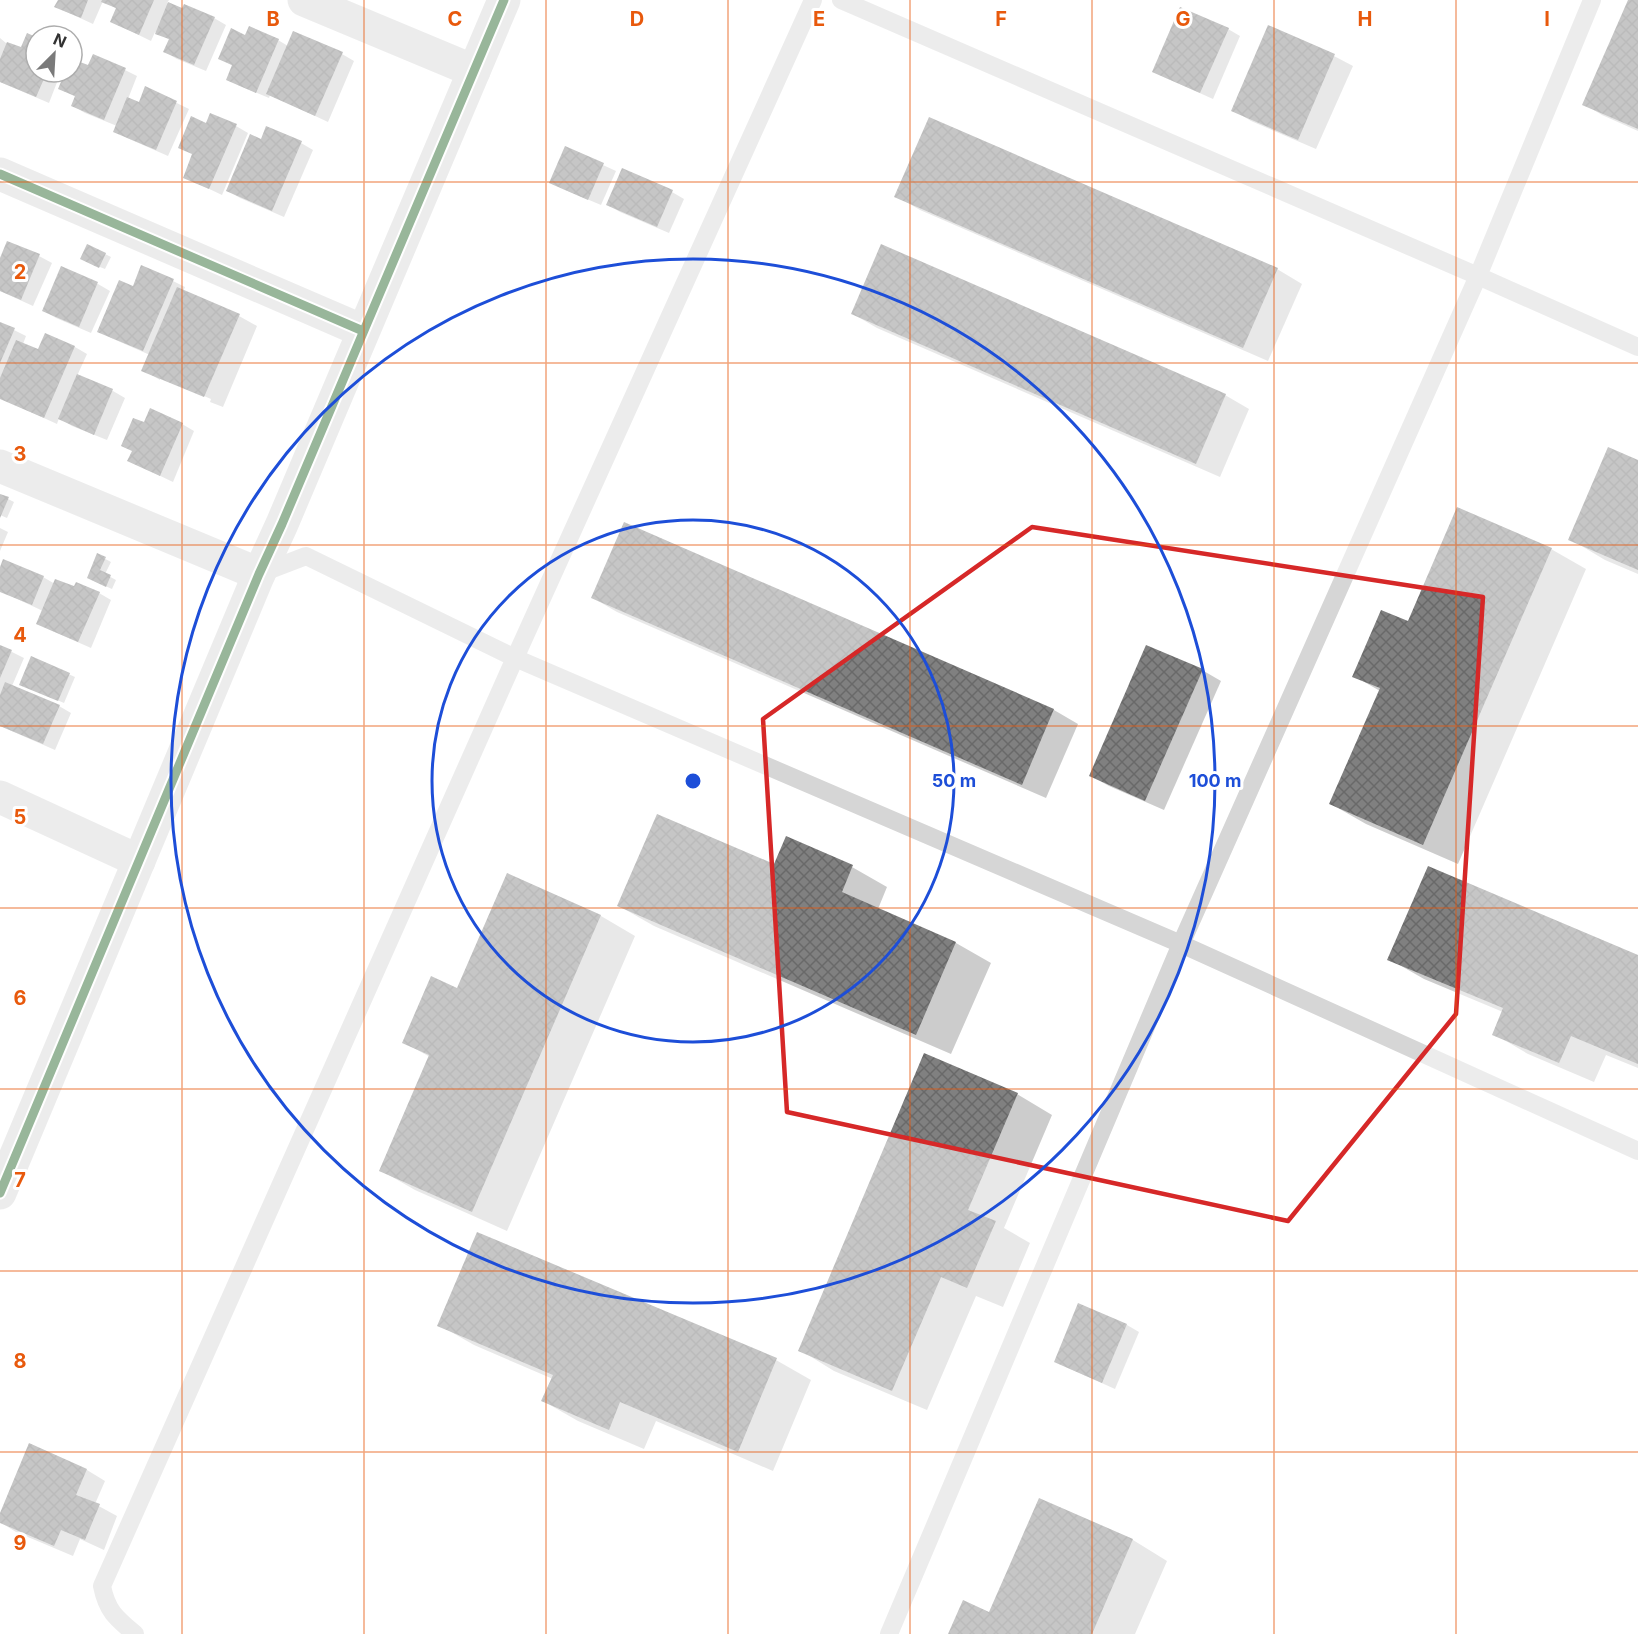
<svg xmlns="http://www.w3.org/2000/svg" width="1638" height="1634" font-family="Inter,sans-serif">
<defs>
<pattern id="building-cross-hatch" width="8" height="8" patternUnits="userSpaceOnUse" patternTransform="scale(1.5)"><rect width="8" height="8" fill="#808080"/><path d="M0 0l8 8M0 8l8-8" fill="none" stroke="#696969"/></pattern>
</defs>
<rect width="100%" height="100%" fill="#fff"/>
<g fill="#0003">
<polygon points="59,0 169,0 167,3 183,10 214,18 226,25 206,71 177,59 165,52 170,40 155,32 151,41 112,22 117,9 103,1 93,24 56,7"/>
<polygon points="1629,0 1638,0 1638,131 1602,115 1584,104"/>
<polygon points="1228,29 1240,36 1213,99 1166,78 1154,72"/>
<polygon points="294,33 342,54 354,61 328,122 270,95 269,98 240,86 228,79 233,66 220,59 246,37 278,40 288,46"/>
<polygon points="0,38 6,43 21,49 36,39 36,72 61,72 49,103 0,82"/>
<polygon points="1334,56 1353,66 1316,149 1251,121 1233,110"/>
<polygon points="72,60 89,67 125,70 137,76 128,99 140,104 146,88 189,109 168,156 127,138 115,131 117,126 85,113 73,106 76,97 60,89 67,72 72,72"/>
<polygon points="207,125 236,126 248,133 222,195 184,177"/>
<polygon points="262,141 301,143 313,150 284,217 240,198 228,191"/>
<polygon points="566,148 616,171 601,205 563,189"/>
<polygon points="672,192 684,199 669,233 620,212 608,205"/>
<polygon points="896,196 1277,269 1302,284 1268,361 920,210"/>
<polygon points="8,242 39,256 52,263 33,306 0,291 0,261"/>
<polygon points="105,254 111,257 105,269 87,262"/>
<polygon points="61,268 98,284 110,291 91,333 56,318 44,311"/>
<polygon points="173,281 185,287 183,292 239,316 257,326 223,407 210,402 211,399 160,377 160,380 143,370 150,355 111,338 99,331 134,287"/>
<polygon points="853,314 1225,395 1249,409 1220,477 877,328"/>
<polygon points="0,323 26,336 23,344 38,351 45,335 75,347 87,354 77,376 113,391 125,398 107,440 72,426 59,418 57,424 0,398"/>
<polygon points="145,424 182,424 194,431 173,482 129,461"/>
<polygon points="1638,462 1638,574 1605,560 1570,539"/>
<polygon points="0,495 14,502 7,518 0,515"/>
<polygon points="625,524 1054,710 1078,724 1046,798 617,612 593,598"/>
<polygon points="0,528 8,532 0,551"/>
<polygon points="1551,549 1586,569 1458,864 1366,824 1331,804 1380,691 1354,676 1409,623"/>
<polygon points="98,555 111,562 105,574 116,580 112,589 94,581"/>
<polygon points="0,570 43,577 55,584 99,593 111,600 91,648 50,630 38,623 43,611 0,591"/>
<polygon points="0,646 24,658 12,686 59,706 71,713 55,750 0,726"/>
<polygon points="32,658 75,677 64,703 26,687"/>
<polygon points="1202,670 1221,681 1164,810 1109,786 1091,776"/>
<polygon points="787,838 852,867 887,887 878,909 956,943 991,963 951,1054 654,926 619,906 775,866"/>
<polygon points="508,875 601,916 635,936 507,1231 415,1190 380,1170 430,1057 403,1042 458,990"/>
<polygon points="1638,956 1638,1068 1606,1055 1594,1082 1528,1054 1494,1034 1503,1012 1424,979 1389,959"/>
<polygon points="1017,1094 1052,1115 1004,1228 1030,1243 1003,1307 976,1296 927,1410 834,1371 800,1350"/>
<polygon points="478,1234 776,1360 811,1380 773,1471 656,1421 644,1449 578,1421 543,1401 553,1379 474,1345 439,1325"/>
<polygon points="1079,1305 1127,1325 1139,1332 1115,1389 1068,1368 1055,1361"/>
<polygon points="30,1445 87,1470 105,1481 95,1504 117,1516 104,1550 80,1539 73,1556 16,1532 0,1522 0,1517"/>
<polygon points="1040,1500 1133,1540 1167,1561 1135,1634 950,1634 990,1614"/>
</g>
<g fill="url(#building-cross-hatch)">
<polygon points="58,0 88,0 81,18 54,7"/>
<polygon points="102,0 154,0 139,35 110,22 116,8 101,2"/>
<polygon points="1628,0 1638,0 1638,129 1582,105"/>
<polygon points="168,2 182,8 184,4 215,17 194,65 163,52 169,39 155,34"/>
<polygon points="1180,7 1229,28 1200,93 1152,72"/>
<polygon points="1268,25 1335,54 1298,140 1231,111"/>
<polygon points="249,26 279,39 256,93 226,80 232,65 218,59 231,28 245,35"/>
<polygon points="293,31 343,52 315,116 266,94"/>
<polygon points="27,33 36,37 36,72 47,72 36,97 0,82 0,59 7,42 21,47"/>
<polygon points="93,54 126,68 104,120 71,106 75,96 58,89 65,72 72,72 72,59 88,65"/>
<polygon points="145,86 177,101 156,150 113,132 127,97 139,102"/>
<polygon points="210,113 237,124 209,189 183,178 192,154 178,148 191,116 206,123"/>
<polygon points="929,117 1278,268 1243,348 894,197"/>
<polygon points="266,126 302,141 272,211 226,191 250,134 261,139"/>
<polygon points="565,146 604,163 588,200 549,183"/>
<polygon points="622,168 673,190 657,227 606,205"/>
<polygon points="7,241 40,254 21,300 0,291 0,258"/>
<polygon points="87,244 106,253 99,268 80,259"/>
<polygon points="881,244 1226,394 1196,464 851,314"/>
<polygon points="141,265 174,279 143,351 97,332 119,280 133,286"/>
<polygon points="61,266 98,282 79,327 42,311"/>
<polygon points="177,287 240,314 204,397 141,371"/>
<polygon points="0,322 15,328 0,363"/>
<polygon points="45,333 75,346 44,418 0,399 0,378 16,340 38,349"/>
<polygon points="77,374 113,389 94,435 58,419"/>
<polygon points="150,408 183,423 160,476 127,461 132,451 121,446 133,418 144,422"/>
<polygon points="1608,447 1638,460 1638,570 1568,540"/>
<polygon points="0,494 9,497 0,518"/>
<polygon points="1457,507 1552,548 1423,845 1329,804 1380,688 1352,677 1381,610 1408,621"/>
<polygon points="624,522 1054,709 1022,785 591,598"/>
<polygon points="97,553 106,557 100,570 111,575 106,587 87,578"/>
<polygon points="3,559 44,576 32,605 0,592 0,567"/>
<polygon points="55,579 74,586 76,582 100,592 78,642 36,624"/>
<polygon points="0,645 12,650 0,678"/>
<polygon points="1146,645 1203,669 1145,801 1089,776"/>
<polygon points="31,656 70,673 58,701 19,685"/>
<polygon points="5,682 60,705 43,744 0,726 0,695"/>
<polygon points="657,814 774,864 786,836 853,865 842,892 956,942 916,1035 617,906"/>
<polygon points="1428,866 1638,955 1638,1064 1571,1036 1559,1063 1492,1035 1503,1008 1387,960"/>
<polygon points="507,873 601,915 472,1212 379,1171 429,1055 402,1043 431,976 457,988"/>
<polygon points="924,1053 1018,1093 968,1210 996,1221 967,1288 941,1277 892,1391 798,1351"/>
<polygon points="477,1232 777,1358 738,1452 620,1402 609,1430 541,1401 553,1375 437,1326"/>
<polygon points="1078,1303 1127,1324 1102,1383 1054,1362"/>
<polygon points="29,1443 87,1469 76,1495 100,1504 85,1540 61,1530 54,1546 0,1523 0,1513"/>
<polygon points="1039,1498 1133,1539 1092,1634 948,1634 963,1600 989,1612"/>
</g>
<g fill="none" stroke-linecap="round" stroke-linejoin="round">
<g stroke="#d6d6d6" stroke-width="18">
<polyline points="841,0 1478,276 1181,944 889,1634"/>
<polyline points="1592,0 1478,276 1638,347"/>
<polyline points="259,574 306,556 515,658 1181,944 1638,1151"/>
<path d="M135 1634C116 1618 107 1611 102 1586L515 658 813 0"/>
</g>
<g stroke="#d6d6d6" stroke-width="33">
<polyline points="304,0 474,71"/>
<polyline points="0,174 363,331"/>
<polyline points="0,466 259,574"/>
<polyline points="0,797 139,861"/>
<polyline points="0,1193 259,574 282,524 504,0"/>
</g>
<g stroke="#fff" stroke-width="13">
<g id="cycleway">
<polyline points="0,174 363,331"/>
<polyline points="0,1193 259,574 282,524 504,0"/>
</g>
</g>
<use href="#cycleway" stroke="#1b5e20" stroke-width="9"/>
</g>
<path d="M0 0H1638V1634H0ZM1032 527 1483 597 1456 1014 1288 1221 787 1112 763 719Z" fill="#fff" fill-opacity=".55" fill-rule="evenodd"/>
<path fill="none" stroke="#d62828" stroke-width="4.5" stroke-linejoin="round" d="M1032 527 1483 597 1456 1014 1288 1221 787 1112 763 719Z"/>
<path fill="none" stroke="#e8590c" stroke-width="1.5" stroke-opacity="0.55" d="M182 0V1634M364 0V1634M546 0V1634M728 0V1634M910 0V1634M1092 0V1634M1274 0V1634M1456 0V1634M0 182H1638M0 363H1638M0 545H1638M0 726H1638M0 908H1638M0 1089H1638M0 1271H1638M0 1452H1638"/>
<g fill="none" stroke="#1d4ed8" stroke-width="3">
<circle cx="693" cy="781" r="261"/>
<circle cx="693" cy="781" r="522"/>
</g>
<g font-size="20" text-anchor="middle" font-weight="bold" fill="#e8590c" stroke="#fff" stroke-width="6" stroke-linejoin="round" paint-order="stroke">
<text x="273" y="26">B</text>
<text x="455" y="26">C</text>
<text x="637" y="26">D</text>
<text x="819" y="26">E</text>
<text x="1001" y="26">F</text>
<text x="1183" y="26">G</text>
<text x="1365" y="26">H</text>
<text x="1547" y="26">I</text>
<text x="20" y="279">2</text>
<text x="20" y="461">3</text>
<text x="20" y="642">4</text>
<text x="20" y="824">5</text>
<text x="20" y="1005">6</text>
<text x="20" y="1187">7</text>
<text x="20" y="1368">8</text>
<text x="20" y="1550">9</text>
</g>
<circle cx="693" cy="781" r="9" fill="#1d4ed8" stroke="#fff" stroke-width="3"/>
<g font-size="18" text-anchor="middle" font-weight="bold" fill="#1d4ed8" stroke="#fff" stroke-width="6" stroke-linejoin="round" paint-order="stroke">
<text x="954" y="787">50 m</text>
<text x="1215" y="787">100 m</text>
</g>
<g transform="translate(54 54) rotate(24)"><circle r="28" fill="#ffffff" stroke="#adadad" stroke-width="1.5"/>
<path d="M0-4.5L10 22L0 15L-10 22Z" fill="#7a7a7a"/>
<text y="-9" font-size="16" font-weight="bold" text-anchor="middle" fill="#323232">N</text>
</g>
</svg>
